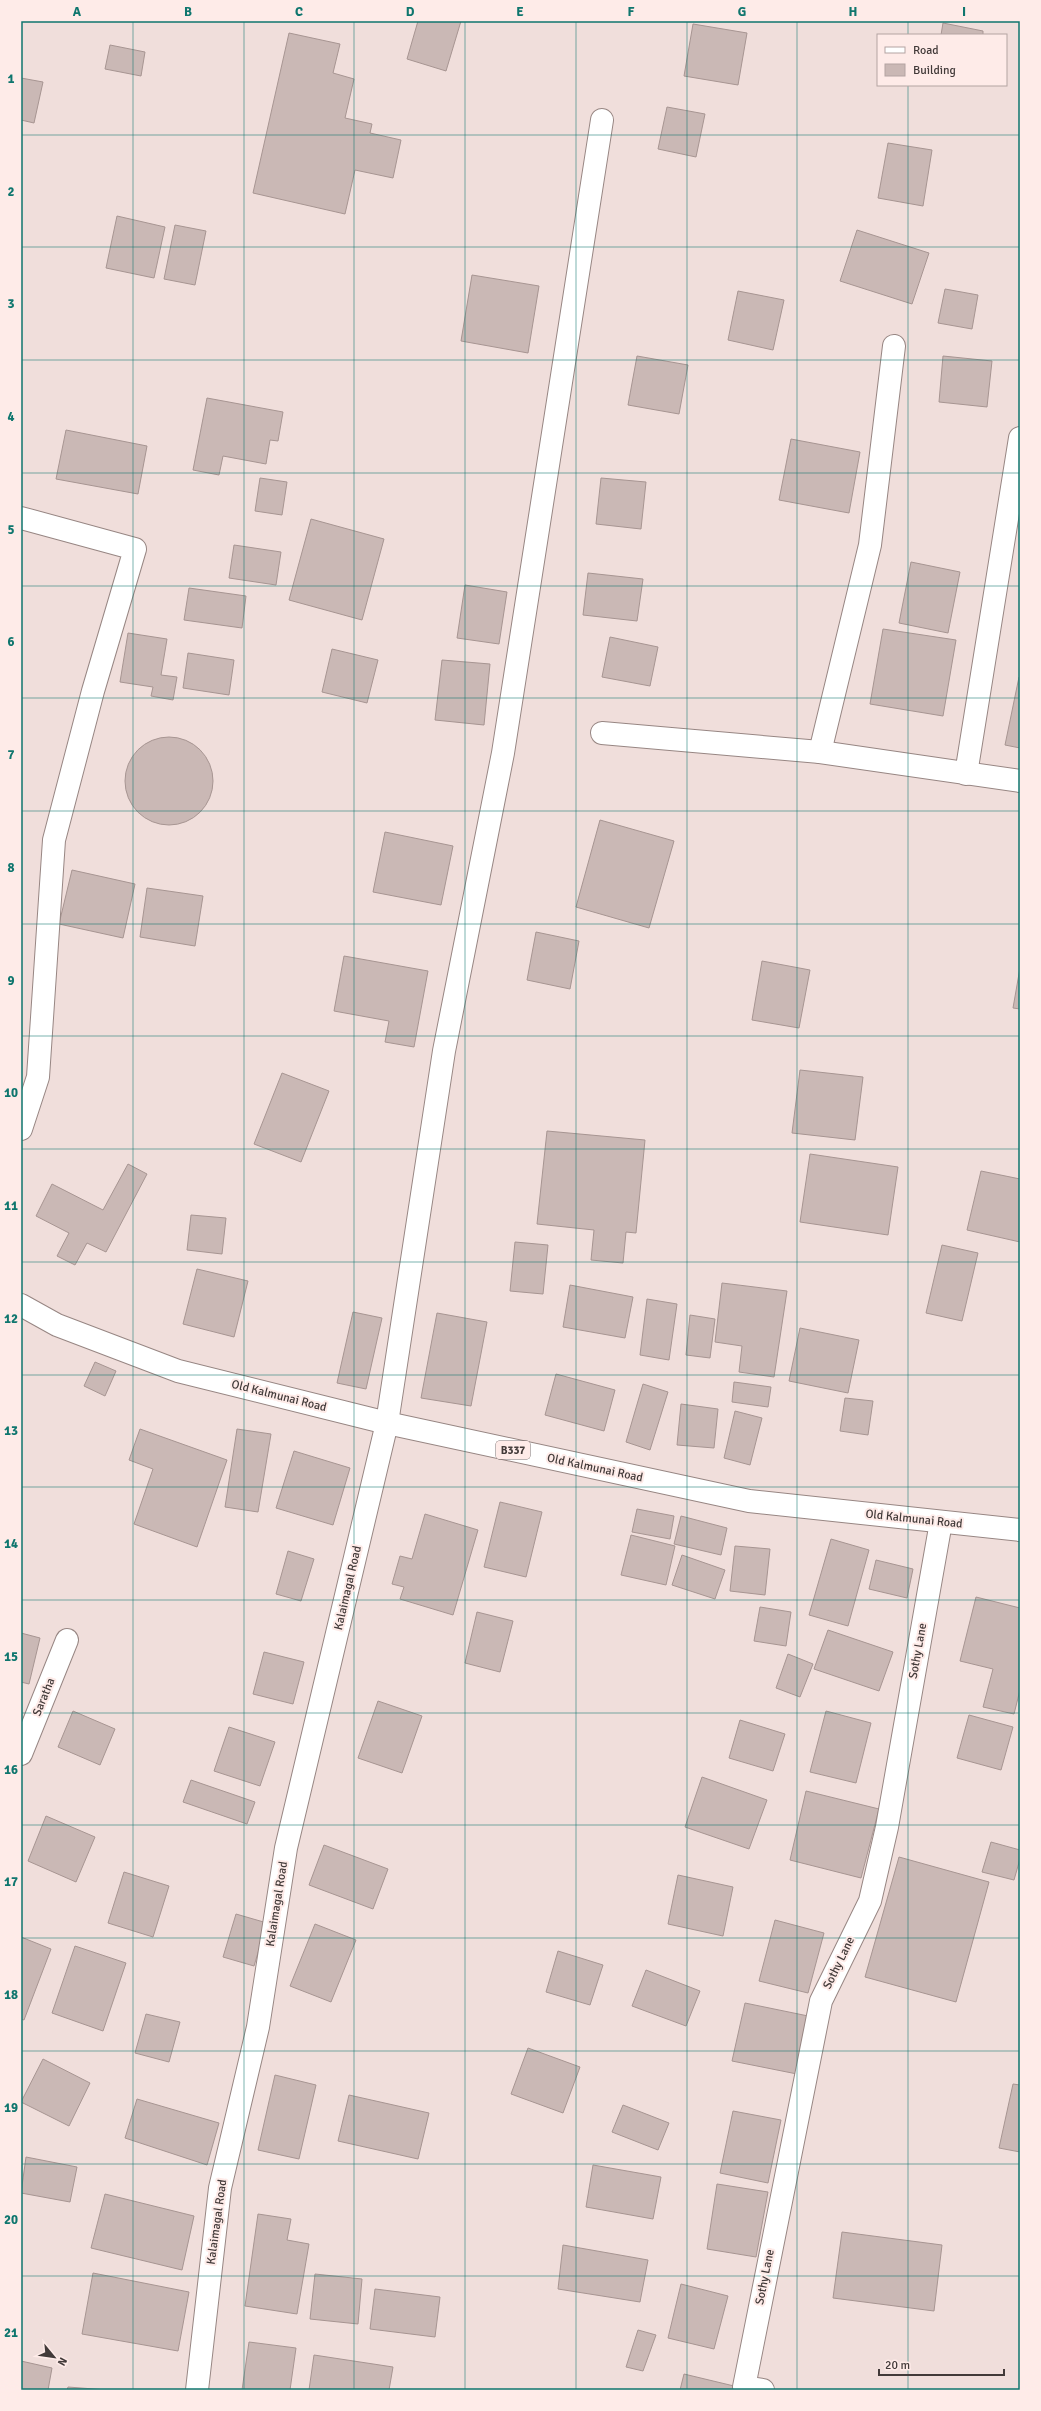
<svg xmlns="http://www.w3.org/2000/svg" width="1041" height="2411" font-family="Signika,sans-serif">
<rect width="100%" height="100%" fill="#f0dedb"/>
<g fill="#cab8b5" stroke="#a79592">
<polygon points="418,21 461,21 446,71 407,59"/>
<polygon points="943,23 983,31 983,35 941,35"/>
<polygon points="693,24 747,33 738,85 684,76"/>
<polygon points="289,33 340,44 333,73 354,79 345,118 372,124 370,133 401,140 393,178 355,170 345,214 253,193"/>
<polygon points="110,45 145,52 141,76 105,69"/>
<polygon points="21,78 43,82 34,123 21,120"/>
<polygon points="667,107 705,114 696,157 658,149"/>
<polygon points="888,143 932,150 923,206 878,198"/>
<polygon points="117,216 165,227 154,278 106,268"/>
<polygon points="175,225 206,231 195,285 164,279"/>
<polygon points="857,230 929,253 912,304 840,281"/>
<polygon points="472,275 539,286 528,353 461,341"/>
<polygon points="945,289 978,295 972,329 938,323"/>
<polygon points="738,291 784,300 773,350 728,340"/>
<polygon points="637,356 688,365 679,414 628,405"/>
<polygon points="943,356 992,361 987,407 939,402"/>
<polygon points="207,398 283,412 278,441 270,440 266,464 223,456 219,475 193,470"/>
<polygon points="66,430 147,446 138,494 56,479"/>
<polygon points="791,439 860,452 849,513 779,500"/>
<polygon points="260,478 287,482 282,515 255,511"/>
<polygon points="601,478 646,482 641,529 596,524"/>
<polygon points="311,519 384,539 362,620 289,600"/>
<polygon points="234,545 281,552 276,585 229,578"/>
<polygon points="911,562 960,572 948,633 899,623"/>
<polygon points="588,573 643,579 637,621 583,615"/>
<polygon points="465,585 507,592 499,644 457,638"/>
<polygon points="189,588 246,596 242,628 184,620"/>
<polygon points="883,629 956,640 943,716 870,704"/>
<polygon points="128,633 167,639 161,675 177,677 173,700 151,696 153,687 120,682"/>
<polygon points="610,637 658,647 650,686 602,677"/>
<polygon points="332,649 378,660 367,703 322,692"/>
<polygon points="188,653 234,660 229,695 183,688"/>
<polygon points="442,660 490,664 484,725 435,720"/>
<polygon points="1019,677 1020,677 1020,748 1005,745"/>
<circle cx="169" cy="781" r="44"/>
<polygon points="600,820 674,841 649,928 576,907"/>
<polygon points="385,832 453,846 441,905 373,892"/>
<polygon points="72,870 135,884 123,938 59,924"/>
<polygon points="147,888 203,896 195,946 140,937"/>
<polygon points="536,932 579,941 570,989 527,980"/>
<polygon points="344,956 428,971 414,1047 385,1042 389,1021 334,1011"/>
<polygon points="762,961 810,970 799,1028 752,1020"/>
<polygon points="1020,968 1020,1009 1013,1008"/>
<polygon points="800,1070 863,1077 855,1140 792,1133"/>
<polygon points="282,1073 329,1091 301,1162 254,1144"/>
<polygon points="547,1131 645,1140 636,1233 626,1232 623,1263 591,1260 594,1230 537,1224"/>
<polygon points="810,1154 898,1167 888,1235 800,1222"/>
<polygon points="128,1164 147,1174 106,1252 87,1243 75,1265 57,1256 69,1233 36,1216 52,1184 103,1210"/>
<polygon points="981,1171 1020,1179 1020,1242 967,1230"/>
<polygon points="191,1215 226,1218 222,1254 187,1250"/>
<polygon points="515,1242 548,1245 543,1294 510,1291"/>
<polygon points="942,1245 978,1253 962,1321 926,1313"/>
<polygon points="197,1269 248,1281 234,1337 183,1324"/>
<polygon points="722,1283 787,1291 774,1377 739,1372 742,1346 715,1342"/>
<polygon points="570,1285 633,1297 625,1338 563,1327"/>
<polygon points="647,1299 677,1304 669,1360 640,1355"/>
<polygon points="353,1312 382,1318 366,1389 337,1383"/>
<polygon points="437,1313 487,1322 471,1406 421,1398"/>
<polygon points="690,1315 715,1319 710,1358 686,1355"/>
<polygon points="800,1328 859,1340 848,1393 789,1381"/>
<polygon points="95,1362 116,1371 105,1396 84,1386"/>
<polygon points="556,1374 615,1390 604,1431 545,1415"/>
<polygon points="734,1382 771,1387 768,1407 732,1402"/>
<polygon points="643,1384 668,1392 650,1450 626,1442"/>
<polygon points="845,1398 873,1401 868,1435 840,1431"/>
<polygon points="681,1404 718,1409 714,1448 677,1445"/>
<polygon points="735,1411 762,1418 750,1465 724,1458"/>
<polygon points="140,1429 227,1460 197,1547 134,1524 153,1469 129,1460"/>
<polygon points="237,1429 271,1434 258,1512 225,1507"/>
<polygon points="294,1451 350,1468 333,1525 276,1508"/>
<polygon points="500,1502 542,1512 526,1577 484,1567"/>
<polygon points="637,1509 674,1516 670,1539 632,1532"/>
<polygon points="425,1514 478,1530 453,1615 400,1599 404,1587 392,1584 400,1556 412,1559"/>
<polygon points="681,1516 727,1528 721,1555 674,1544"/>
<polygon points="631,1535 675,1546 666,1585 621,1575"/>
<polygon points="831,1539 869,1550 848,1626 809,1615"/>
<polygon points="735,1546 770,1549 765,1595 730,1591"/>
<polygon points="288,1551 314,1559 301,1601 276,1594"/>
<polygon points="682,1555 725,1570 715,1599 672,1585"/>
<polygon points="876,1560 913,1569 907,1598 869,1589"/>
<polygon points="976,1597 1020,1608 1020,1690 1014,1714 983,1707 993,1669 960,1661"/>
<polygon points="760,1607 791,1612 786,1646 754,1641"/>
<polygon points="477,1612 513,1621 500,1672 465,1663"/>
<polygon points="828,1630 893,1652 879,1691 814,1669"/>
<polygon points="21,1633 40,1638 29,1684 21,1682"/>
<polygon points="264,1652 304,1662 293,1704 253,1694"/>
<polygon points="788,1654 813,1664 800,1697 776,1688"/>
<polygon points="378,1701 422,1716 402,1773 358,1758"/>
<polygon points="73,1711 115,1729 100,1765 58,1747"/>
<polygon points="826,1711 871,1723 856,1783 810,1772"/>
<polygon points="969,1715 1013,1727 1001,1770 957,1758"/>
<polygon points="740,1720 785,1734 773,1771 729,1758"/>
<polygon points="229,1727 275,1742 260,1786 214,1771"/>
<polygon points="702,1777 767,1800 749,1849 685,1827"/>
<polygon points="191,1780 255,1802 247,1824 183,1802"/>
<polygon points="806,1791 879,1809 861,1878 790,1860"/>
<polygon points="46,1816 95,1837 76,1882 28,1861"/>
<polygon points="991,1842 1020,1850 1020,1859 1014,1880 982,1872"/>
<polygon points="324,1845 388,1869 373,1909 309,1885"/>
<polygon points="899,1857 989,1882 956,2002 865,1977"/>
<polygon points="124,1872 169,1886 153,1937 108,1923"/>
<polygon points="678,1875 733,1887 723,1936 668,1924"/>
<polygon points="236,1914 267,1923 254,1966 223,1957"/>
<polygon points="775,1920 824,1933 808,1993 759,1981"/>
<polygon points="315,1924 356,1940 331,2002 290,1986"/>
<polygon points="21,1937 51,1949 24,2020 21,2019"/>
<polygon points="75,1946 126,1963 103,2031 52,2013"/>
<polygon points="558,1951 603,1965 590,2005 546,1992"/>
<polygon points="646,1970 700,1991 686,2026 632,2006"/>
<polygon points="745,2003 813,2017 802,2075 732,2061"/>
<polygon points="146,2014 180,2022 169,2062 135,2053"/>
<polygon points="528,2048 580,2067 563,2113 511,2094"/>
<polygon points="43,2059 90,2083 69,2126 21,2102"/>
<polygon points="275,2075 316,2085 299,2159 258,2150"/>
<polygon points="1013,2084 1020,2085 1020,2152 999,2148"/>
<polygon points="349,2095 429,2113 418,2159 338,2141"/>
<polygon points="137,2099 219,2123 207,2165 125,2138"/>
<polygon points="623,2105 669,2123 658,2150 612,2132"/>
<polygon points="733,2111 781,2120 768,2183 720,2173"/>
<polygon points="26,2157 77,2167 70,2202 21,2193"/>
<polygon points="593,2165 661,2177 653,2219 586,2207"/>
<polygon points="717,2184 768,2192 756,2257 707,2249"/>
<polygon points="105,2194 194,2216 182,2270 91,2248"/>
<polygon points="258,2214 291,2219 287,2240 309,2244 297,2314 245,2306"/>
<polygon points="842,2232 942,2245 934,2311 833,2298"/>
<polygon points="563,2245 648,2260 640,2302 558,2289"/>
<polygon points="93,2273 189,2292 178,2351 82,2334"/>
<polygon points="315,2274 362,2279 358,2324 310,2319"/>
<polygon points="681,2284 728,2296 714,2349 668,2338"/>
<polygon points="375,2289 440,2297 435,2337 370,2329"/>
<polygon points="638,2330 656,2335 643,2371 626,2367"/>
<polygon points="249,2342 296,2348 290,2390 242,2390"/>
<polygon points="314,2355 393,2367 389,2390 309,2390"/>
<polygon points="21,2361 52,2368 48,2390 21,2390"/>
<polygon points="684,2374 734,2386 733,2390 680,2390"/>
<polygon points="68,2387 107,2390 67,2390"/>
</g>
<g fill="none" stroke-linecap="round" stroke-linejoin="round">
<g stroke="#978683" stroke-width="24">
<g id="minor">
<polyline points="21,518 135,549 93,691 54,840 38,1077 21,1129"/>
<polyline points="602,733 820,752 1020,781"/>
<polyline points="820,752 870,545 894,346"/>
<polyline points="966,774 1020,438"/>
<polyline points="21,1754 67,1640"/>
<polyline points="197,2390 220,2188 258,2027 286,1848 387,1423 444,1051 503,753 602,120"/>
<polyline points="763,2390 744,2387 821,2001 870,1901 887,1827 941,1522"/>
</g>
</g>
<g stroke="#978683" stroke-width="24">
<polyline id="major" points="21,1305 57,1325 178,1371 387,1423 749,1501 1020,1530"/>
</g>
<use href="#minor" stroke="#fff" stroke-width="22"/>
<use href="#major" stroke="#fff" stroke-width="22"/>
</g>
<path fill="none" stroke="#0f766e" stroke-width="1" stroke-opacity="0.55" d="M133 21V2390M244 21V2390M354 21V2390M465 21V2390M576 21V2390M687 21V2390M797 21V2390M908 21V35M908 85V2390M21 135H1020M21 247H1020M21 360H1020M21 473H1020M21 586H1020M21 698H1020M21 811H1020M21 924H1020M21 1036H1020M21 1149H1020M21 1262H1020M21 1375H1020M21 1487H1020M21 1600H1020M21 1713H1020M21 1825H1020M21 1938H1020M21 2051H1020M21 2164H1020M21 2276H1020"/>
<g text-anchor="middle" dominant-baseline="central" stroke-width="4" stroke-linejoin="round" paint-order="stroke">
<rect fill="#feebe8" stroke="#7a6f6e" stroke-width="1" x="496" y="1441" width="34" height="18" rx="3"/>
<g font-size="11" font-weight="bold" fill="#423a39">
<text x="513" y="1450">B337</text>
</g>
<g font-size="12" fill="#423a39" stroke="#feebe8">
<text transform="translate(279 1396) rotate(14)">Old Kalmunai Road</text>
<text transform="translate(595 1468) rotate(12)">Old Kalmunai Road</text>
<text transform="translate(914 1519) rotate(6)">Old Kalmunai Road</text>
<text transform="translate(348 1588) rotate(-77)">Kalaimagal Road</text>
<text transform="translate(918 1651) rotate(-80)">Sothy Lane</text>
<text transform="translate(44 1697) rotate(-68)">Saratha</text>
<text transform="translate(277 1904) rotate(-81)">Kalaimagal Road</text>
<text transform="translate(839 1963) rotate(-64)">Sothy Lane</text>
<text transform="translate(217 2222) rotate(-82)">Kalaimagal Road</text>
<text transform="translate(765 2277) rotate(-79)">Sothy Lane</text>
</g>
</g>
<rect width="1041" height="2411" fill="none" stroke="#feebe8" stroke-width="44"/>
<rect x="877" y="34" width="130" height="52" fill="#feebe8" stroke="#b3a4a2"/>
<rect x="885" y="47" width="20" height="6" fill="#ffffff" stroke="#b3a4a2"/>
<text x="913" y="54" font-size="12" fill="#423a39">Road</text>
<rect x="885" y="64" width="20" height="12" fill="#cab8b5" stroke="#b3a4a2"/>
<text x="913" y="74" font-size="12" fill="#423a39">Building</text>
<g transform="translate(54 2357) rotate(119)" stroke="#feebe8" stroke-width="3" paint-order="stroke">
<path d="M0-3L7 15L0 10L-7 15Z" fill="#423a39"/>
<text y="-6" font-size="11" font-weight="bold" text-anchor="middle" fill="#423a39">N</text>
</g>
<path d="M879 2369v6h125v-6" fill="none" stroke="#423a39" stroke-width="2"/>
<text x="885" y="2369" font-size="12" fill="#423a39" stroke="#feebe8" stroke-width="3" paint-order="stroke">20 m</text>
<rect x="22" y="22" width="997" height="2367" fill="none" stroke="#0f766e" stroke-width="1.5"/>
<g font-size="13" text-anchor="middle" font-weight="bold" fill="#0f766e">
<text x="77" y="16">A</text>
<text x="188" y="16">B</text>
<text x="299" y="16">C</text>
<text x="410" y="16">D</text>
<text x="520" y="16">E</text>
<text x="631" y="16">F</text>
<text x="742" y="16">G</text>
<text x="853" y="16">H</text>
<text x="964" y="16">I</text>
<text x="11" y="83">1</text>
<text x="11" y="196">2</text>
<text x="11" y="308">3</text>
<text x="11" y="421">4</text>
<text x="11" y="534">5</text>
<text x="11" y="646">6</text>
<text x="11" y="759">7</text>
<text x="11" y="872">8</text>
<text x="11" y="985">9</text>
<text x="11" y="1097">10</text>
<text x="11" y="1210">11</text>
<text x="11" y="1323">12</text>
<text x="11" y="1435">13</text>
<text x="11" y="1548">14</text>
<text x="11" y="1661">15</text>
<text x="11" y="1774">16</text>
<text x="11" y="1886">17</text>
<text x="11" y="1999">18</text>
<text x="11" y="2112">19</text>
<text x="11" y="2224">20</text>
<text x="11" y="2337">21</text>
</g>
</svg>
